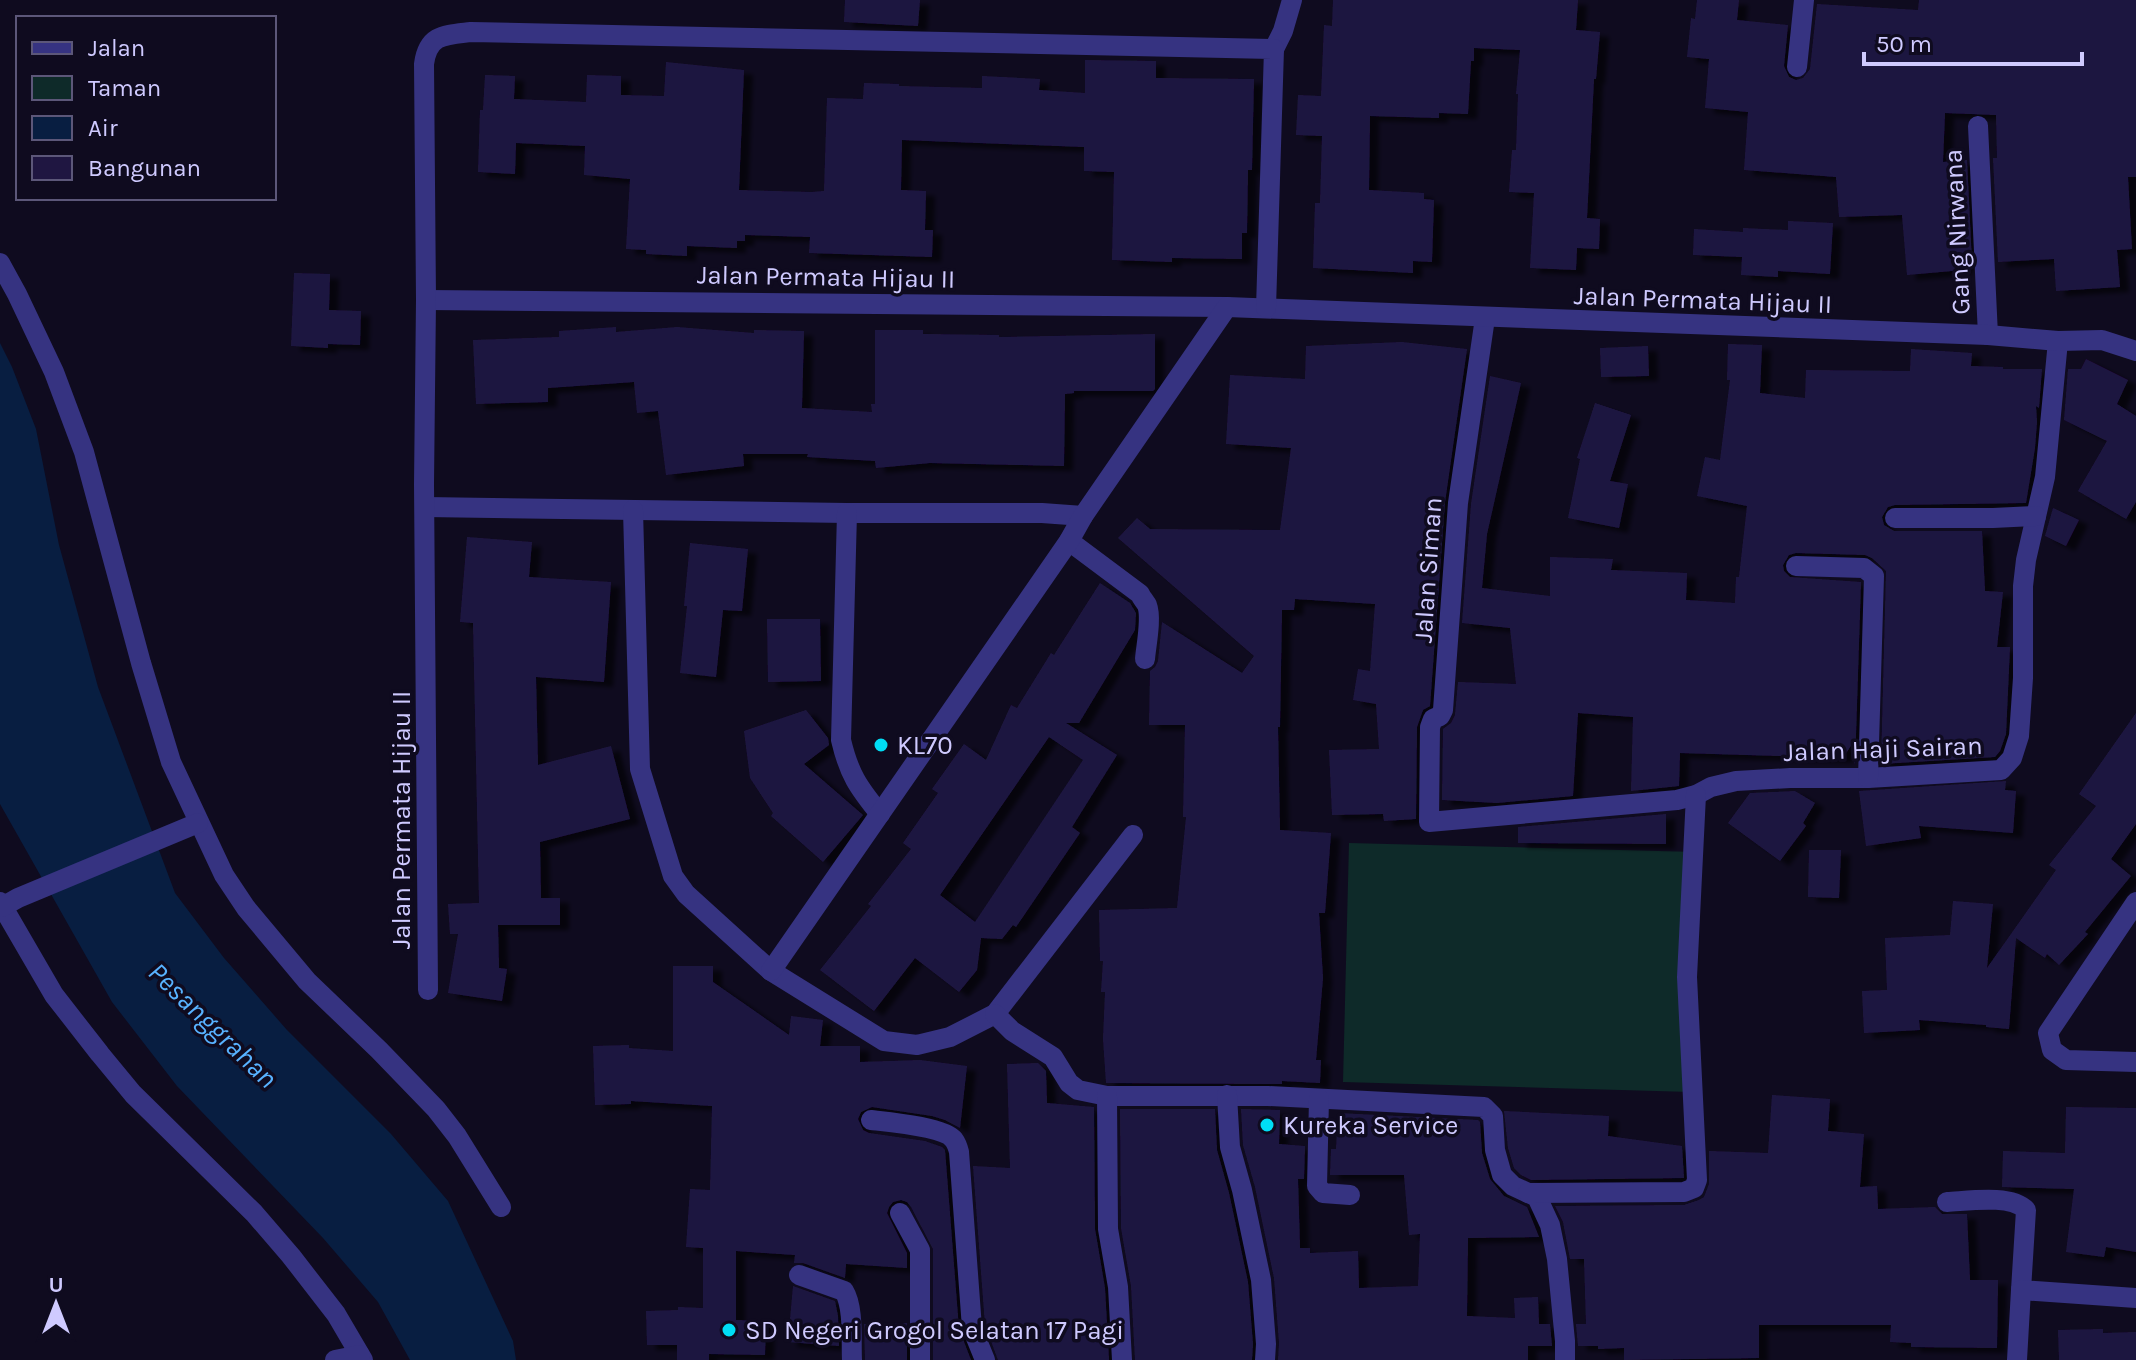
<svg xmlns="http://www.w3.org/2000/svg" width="2136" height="1360" font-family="Karla,sans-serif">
<defs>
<filter id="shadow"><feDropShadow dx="9" dy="5" stdDeviation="2" flood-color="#0009"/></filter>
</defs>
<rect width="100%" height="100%" fill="#0f0b1f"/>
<polygon fill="#0e2a29" points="1349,843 1697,852 1691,1092 1343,1082"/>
<polygon fill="#081e41" points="0,343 12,367 36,429 59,545 98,687 175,893 224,958 287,1030 391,1134 448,1201 513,1341 516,1360 410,1360 378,1302 323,1238 177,1086 112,1002 0,804"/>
<g fill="#1f1641" fill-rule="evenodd" filter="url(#shadow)">
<polygon points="845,0 920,0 918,26 844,22"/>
<polygon points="1333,0 1578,0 1576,30 1600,32 1596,79 1594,79 1587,218 1600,219 1599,249 1577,248 1576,270 1530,268 1534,193 1509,192 1512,150 1516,150 1518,94 1516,94 1520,50 1474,48 1474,61 1471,61 1468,114 1439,113 1439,118 1370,116 1369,190 1424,193 1424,199 1434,200 1432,262 1413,261 1413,273 1313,268 1315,203 1320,203 1322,136 1296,135 1298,95 1321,96 1324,25 1332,26"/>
<polygon points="1697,0 1739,0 1737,20 1788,25 1784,66 1789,77 1796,80 1803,78 1810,69 1817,4 1918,10 1919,0 2136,0 2136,177 2128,177 2132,249 2117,250 2120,287 2056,291 2054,259 1998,262 1993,158 1997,158 1996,115 1945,113 1943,162 1967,160 1972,263 1963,264 1963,270 1907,275 1902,215 1839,217 1836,177 1744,170 1748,112 1705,108 1709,59 1687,57 1691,18 1695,19"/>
<polygon points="1085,60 1156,61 1156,78 1254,79 1252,170 1248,170 1247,233 1242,233 1242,259 1172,258 1172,262 1112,260 1114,172 1084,171 1084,147 902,140 901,190 926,191 925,230 933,230 932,257 809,253 810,237 745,235 745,241 737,241 737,248 687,246 687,256 646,254 646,250 626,249 630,179 584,175 585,146 516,143 515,174 478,172 480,110 483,110 485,75 515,76 514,99 586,102 587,75 621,76 621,95 664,96 666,62 744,70 739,190 811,192 824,191 827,98 863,99 864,83 899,84 899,86 982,88 982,76 1040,79 1039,90 1085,93"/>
<polygon points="1788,221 1833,223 1830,274 1778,271 1778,277 1741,275 1742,257 1693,255 1694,229 1743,232 1743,228 1788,230"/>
<polygon points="294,273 330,274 329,310 361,311 360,345 328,344 328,348 291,346"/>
<polygon points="616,327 616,332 677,327 754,333 754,330 804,331 802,408 872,412 871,404 875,404 875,330 923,330 923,334 999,335 999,337 1155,334 1155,389 1153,391 1074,391 1074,393 1065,394 1064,466 930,463 876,468 875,461 807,457 808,454 743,454 744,466 666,475 658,411 637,413 634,382 548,388 548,402 476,404 473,340 559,337 559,331"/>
<polygon points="1402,342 1467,349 1445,502 1430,706 1423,710 1417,727 1416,819 1384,821 1383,814 1332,815 1329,750 1379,749 1376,704 1353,700 1358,669 1370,671 1375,604 1295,599 1294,610 1282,610 1280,727 1278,727 1280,830 1331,833 1325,913 1319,913 1323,978 1316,1060 1321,1060 1320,1083 1282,1081 1282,1084 1106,1083 1103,1039 1105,992 1101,992 1103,961 1100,961 1099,910 1177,908 1186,817 1183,817 1185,725 1149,725 1150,671 1155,667 1158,661 1162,622 1242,673 1254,656 1118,538 1137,518 1150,529 1280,530 1291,448 1226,444 1230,375 1305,379 1306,346"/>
<polygon points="1728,344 1762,345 1760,393 1805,398 1806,370 1910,371 1911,349 1972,353 1971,366 2003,367 2003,369 2042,369 2039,408 2036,406 2037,422 2035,448 2026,503 1895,505 1888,507 1882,517 1884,525 1894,531 1982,531 1985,591 2003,592 1997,647 2010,647 2006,734 2000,751 1995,757 1881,764 1886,571 1872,558 1865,555 1796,553 1789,555 1783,565 1784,571 1790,577 1861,582 1855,765 1852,744 1843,758 1680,753 1679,786 1631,791 1633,717 1578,713 1573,796 1497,803 1442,800 1443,729 1451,723 1455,715 1458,682 1516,684 1510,628 1462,623 1471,504 1490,376 1521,383 1487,534 1482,588 1550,596 1550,557 1613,559 1611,570 1687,573 1686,600 1735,603 1736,577 1739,577 1747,506 1697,496 1705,457 1720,460 1730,380 1727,380"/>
<polygon points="1648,346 1649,376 1601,377 1600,348"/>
<polygon points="2086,359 2128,380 2117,404 2136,416 2136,502 2126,519 2078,491 2107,441 2064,420 2068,369 2081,369"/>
<polygon points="1595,403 1631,415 1610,481 1628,484 1619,528 1568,518 1580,459 1577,458"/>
<polygon points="2053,508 2079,520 2066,546 2045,536"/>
<polygon points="467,537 532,542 529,577 611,582 604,682 536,677 538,765 611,746 630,819 540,842 541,898 560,898 560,925 498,925 499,968 507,969 502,1001 448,993 458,934 450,934 448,904 479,903 473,623 460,622"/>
<polygon points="690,543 748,549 742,611 723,610 716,677 680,673 687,606 684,606"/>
<path d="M1100 583 1130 603 1136 613 1135 630 1079 723H1066L1117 755 1072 827 1080 833 1016 927 1013 925 1002 939 981 938 977 970 959 992 915 958 874 1011 820 970 871 906 868 904 911 849 903 843 938 793 932 789 964 744 986 760 1011 705 1017 708 1051 653 1054 655ZM1049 737 1083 760 975 922 940 895Z"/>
<polygon points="767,619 820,619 821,681 768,682"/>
<polygon points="806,710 828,738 829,745 804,764 863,815 823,862 771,816 773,813 750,778 744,731"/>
<polygon points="2136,713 2136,824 2111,859 2131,876 2085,932 2088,934 2059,965 2047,954 2045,958 2016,938 2009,1029 1986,1027 1986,1025 1919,1020 1920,1030 1864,1033 1862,991 1887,990 1885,938 1950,935 1953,901 1993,904 1987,968 2056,870 2049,865 2096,806 2079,794"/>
<polygon points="2006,781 2005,790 2016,791 2013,833 1919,826 1921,838 1866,846 1859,791"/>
<polygon points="1795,791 1815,803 1803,823 1806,826 1780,861 1728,823 1750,793"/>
<polygon points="1666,814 1666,844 1518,843 1518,827"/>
<polygon points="1809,850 1841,850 1839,898 1808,897"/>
<polygon points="673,966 713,966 713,982 789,1035 791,1016 823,1020 820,1046 860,1046 860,1062 920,1060 967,1066 960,1128 945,1120 932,1116 872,1107 861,1112 858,1119 863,1130 869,1133 925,1141 942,1147 945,1150 959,1329 971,1360 933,1360 933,1249 911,1207 907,1202 901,1200 893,1202 889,1207 887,1213 907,1253 907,1268 846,1264 845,1278 803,1263 794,1263 795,1255 736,1251 736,1320 766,1321 765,1355 709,1354 709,1360 677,1360 677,1345 647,1345 646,1311 678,1310 678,1307 703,1308 703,1248 686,1247 690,1189 710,1190 712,1106 631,1101 631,1104 595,1105 593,1046 629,1045 629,1048 673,1051"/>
<polygon points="1038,1063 1046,1071 1047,1103 1094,1107 1095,1229 1105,1288 1109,1360 998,1360 985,1325 973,1166 1010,1168 1007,1064"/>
<polygon points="1772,1095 1830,1099 1828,1131 1864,1134 1860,1187 1877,1186 1878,1209 1935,1207 1942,1214 1967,1214 1970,1280 1998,1280 1997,1348 1911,1347 1911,1343 1890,1342 1891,1325 1759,1325 1759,1358 1624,1360 1624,1348 1598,1349 1598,1346 1578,1346 1576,1324 1586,1324 1584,1259 1570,1259 1563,1222 1555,1206 1684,1205 1699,1200 1704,1197 1709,1184 1709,1151 1768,1153"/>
<polygon points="2066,1107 2136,1108 2136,1252 2106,1247 2104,1257 2066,1252 2074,1189 2002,1187 2003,1151 2065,1153"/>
<polygon points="1120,1109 1215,1109 1217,1150 1229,1193 1248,1282 1253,1344 1252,1360 1135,1360 1131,1286 1121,1228"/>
<polygon points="1241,1109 1280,1110 1279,1144 1305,1146 1304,1179 1298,1179 1300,1248 1310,1248 1310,1253 1358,1251 1359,1288 1418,1286 1420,1234 1409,1235 1404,1175 1330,1175 1331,1149 1336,1149 1338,1113 1478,1120 1480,1122 1482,1153 1490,1179 1504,1196 1527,1207 1539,1237 1468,1238 1467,1316 1515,1318 1514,1298 1538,1297 1539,1324 1550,1324 1552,1346 1528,1346 1528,1360 1278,1360 1279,1343 1274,1278 1255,1187 1243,1145"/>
<polygon points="1504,1111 1609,1116 1608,1136 1682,1146 1684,1178 1531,1180 1521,1175 1514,1168 1508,1148"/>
<polygon points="793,1286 835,1301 838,1316 839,1346 788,1342"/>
<polygon points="907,1323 907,1360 865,1360 864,1324"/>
<polygon points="2103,1329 2103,1333 2136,1332 2136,1360 2059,1360 2058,1330"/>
</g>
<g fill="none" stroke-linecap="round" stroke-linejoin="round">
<g stroke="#363381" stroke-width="20">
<polyline points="1274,49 1283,31 1292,0"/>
<polyline points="1797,67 1804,0"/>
<polyline points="1978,126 1988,335"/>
<polyline points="0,263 17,294 54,372 84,452 141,663 171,762 224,875 246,908 307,981 379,1050 436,1109 457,1136 501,1207"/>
<polyline points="426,300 1227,307"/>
<polyline points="1485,318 1458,503 1443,710 1440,716 1433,719 1430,727 1429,822 1677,800 1696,795 1711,787 1736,781 1790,778 1868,778 2001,770 2012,758 2019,736 2023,678 2023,586 2026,560 2045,477 2058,341"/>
<polyline points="425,507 847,513 1042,513 1083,516"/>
<polyline points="633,510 640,769 673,876 686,894 771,971 884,1041 917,1045 950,1037 995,1014 1133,835"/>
<path d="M847 513 841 740C849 774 858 787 880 814"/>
<polyline points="1895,518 1993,518 2036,516"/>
<path d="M1069 541 1140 594C1141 597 1146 603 1147 605 1152 618 1146 646 1145 659"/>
<polyline points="1796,566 1864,568 1874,576 1868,778"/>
<polyline points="0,902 54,995 100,1054 133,1094 254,1213 291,1256 336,1314 363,1360"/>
<polyline points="2136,902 2048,1033 2052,1050 2066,1060 2136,1062"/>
<polyline points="2,907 18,898 198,823"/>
<polyline points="771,971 1069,541 1083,516 1227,307 1988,335 2058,341 2102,340 2136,351"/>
<path d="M428 990 424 484 426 300 424 64C428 34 445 35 471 32L1274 49 1266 308"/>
<polyline points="995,1014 1012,1031 1053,1057 1069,1083 1078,1090 1107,1096 1268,1096 1484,1107 1493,1116 1495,1150 1502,1175 1513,1186 1537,1197 1550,1225 1557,1259 1565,1341 1565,1360"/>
<polyline points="1227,1095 1230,1147 1242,1190 1261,1280 1266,1344 1265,1360"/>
<polyline points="1107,1096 1108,1229 1118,1287 1122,1360"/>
<polyline points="1319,1099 1317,1186 1323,1193 1350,1195"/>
<path d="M871 1120C888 1122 945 1127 954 1140 957 1144 958 1148 959 1152L972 1328 985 1360"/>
<polyline points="1528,1193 1684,1192 1694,1188 1697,1180 1687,977 1696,795"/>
<path d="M1947 1202C1968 1201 2011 1194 2026 1210L2021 1290"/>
<polyline points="900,1213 920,1250 920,1360"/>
<path d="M799 1275 844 1291C854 1307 851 1341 852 1360"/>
<polyline points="335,1360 360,1355"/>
<polyline points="2017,1360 2021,1290 2136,1298"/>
</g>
</g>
<g fill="#00ddf5" stroke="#0f0b1f" stroke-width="3">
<circle cx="881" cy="745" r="8"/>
<circle cx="1267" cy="1125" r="8"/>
<circle cx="729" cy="1330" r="8"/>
</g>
<g text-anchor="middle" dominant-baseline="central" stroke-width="7" stroke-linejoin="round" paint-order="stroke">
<g font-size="26" fill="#cfcaff" stroke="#0f0b1f">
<text transform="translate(1957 232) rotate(-93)">Gang Nirwana</text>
<text transform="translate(826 277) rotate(1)">Jalan Permata Hijau II</text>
<text transform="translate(1703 300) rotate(2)">Jalan Permata Hijau II</text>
<text transform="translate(1428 570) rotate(-86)">Jalan Siman</text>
<text transform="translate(1883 749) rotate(-2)">Jalan Haji Sairan</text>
<text transform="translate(401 820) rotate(-90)">Jalan Permata Hijau II</text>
</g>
<g font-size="26" fill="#cfcaff" stroke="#0f0b1f" text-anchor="start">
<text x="897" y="745">KL70</text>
<text x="1283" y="1125">Kureka Service</text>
<text x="745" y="1330">SD Negeri Grogol Selatan 17 Pagi</text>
</g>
<g font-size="28" font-style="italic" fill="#58b2ff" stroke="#0f0b1f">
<text transform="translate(213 1025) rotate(44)">Pesanggrahan</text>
</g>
</g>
<rect x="16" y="16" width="260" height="184" fill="#0f0b1f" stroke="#5c5779" stroke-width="2"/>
<rect x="32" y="42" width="40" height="12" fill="#363381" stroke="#5c5779" stroke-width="2"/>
<text x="88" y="56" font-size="24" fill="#cfcaff">Jalan</text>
<rect x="32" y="76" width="40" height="24" fill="#0e2a29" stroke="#5c5779" stroke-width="2"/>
<text x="88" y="96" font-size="24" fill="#cfcaff">Taman</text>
<rect x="32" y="116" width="40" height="24" fill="#081e41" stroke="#5c5779" stroke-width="2"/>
<text x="88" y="136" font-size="24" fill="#cfcaff">Air</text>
<rect x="32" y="156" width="40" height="24" fill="#1f1641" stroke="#5c5779" stroke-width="2"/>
<text x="88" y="176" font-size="24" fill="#cfcaff">Bangunan</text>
<g transform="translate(56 1304)" stroke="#0f0b1f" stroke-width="6" paint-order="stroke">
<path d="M0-6L14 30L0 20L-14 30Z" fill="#cfcaff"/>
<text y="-12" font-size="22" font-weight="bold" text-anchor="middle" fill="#cfcaff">U</text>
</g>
<path d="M1864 52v12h218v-12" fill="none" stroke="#cfcaff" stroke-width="4"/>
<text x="1876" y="52" font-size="24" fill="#cfcaff" stroke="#0f0b1f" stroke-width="6" paint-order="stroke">50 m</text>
</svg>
